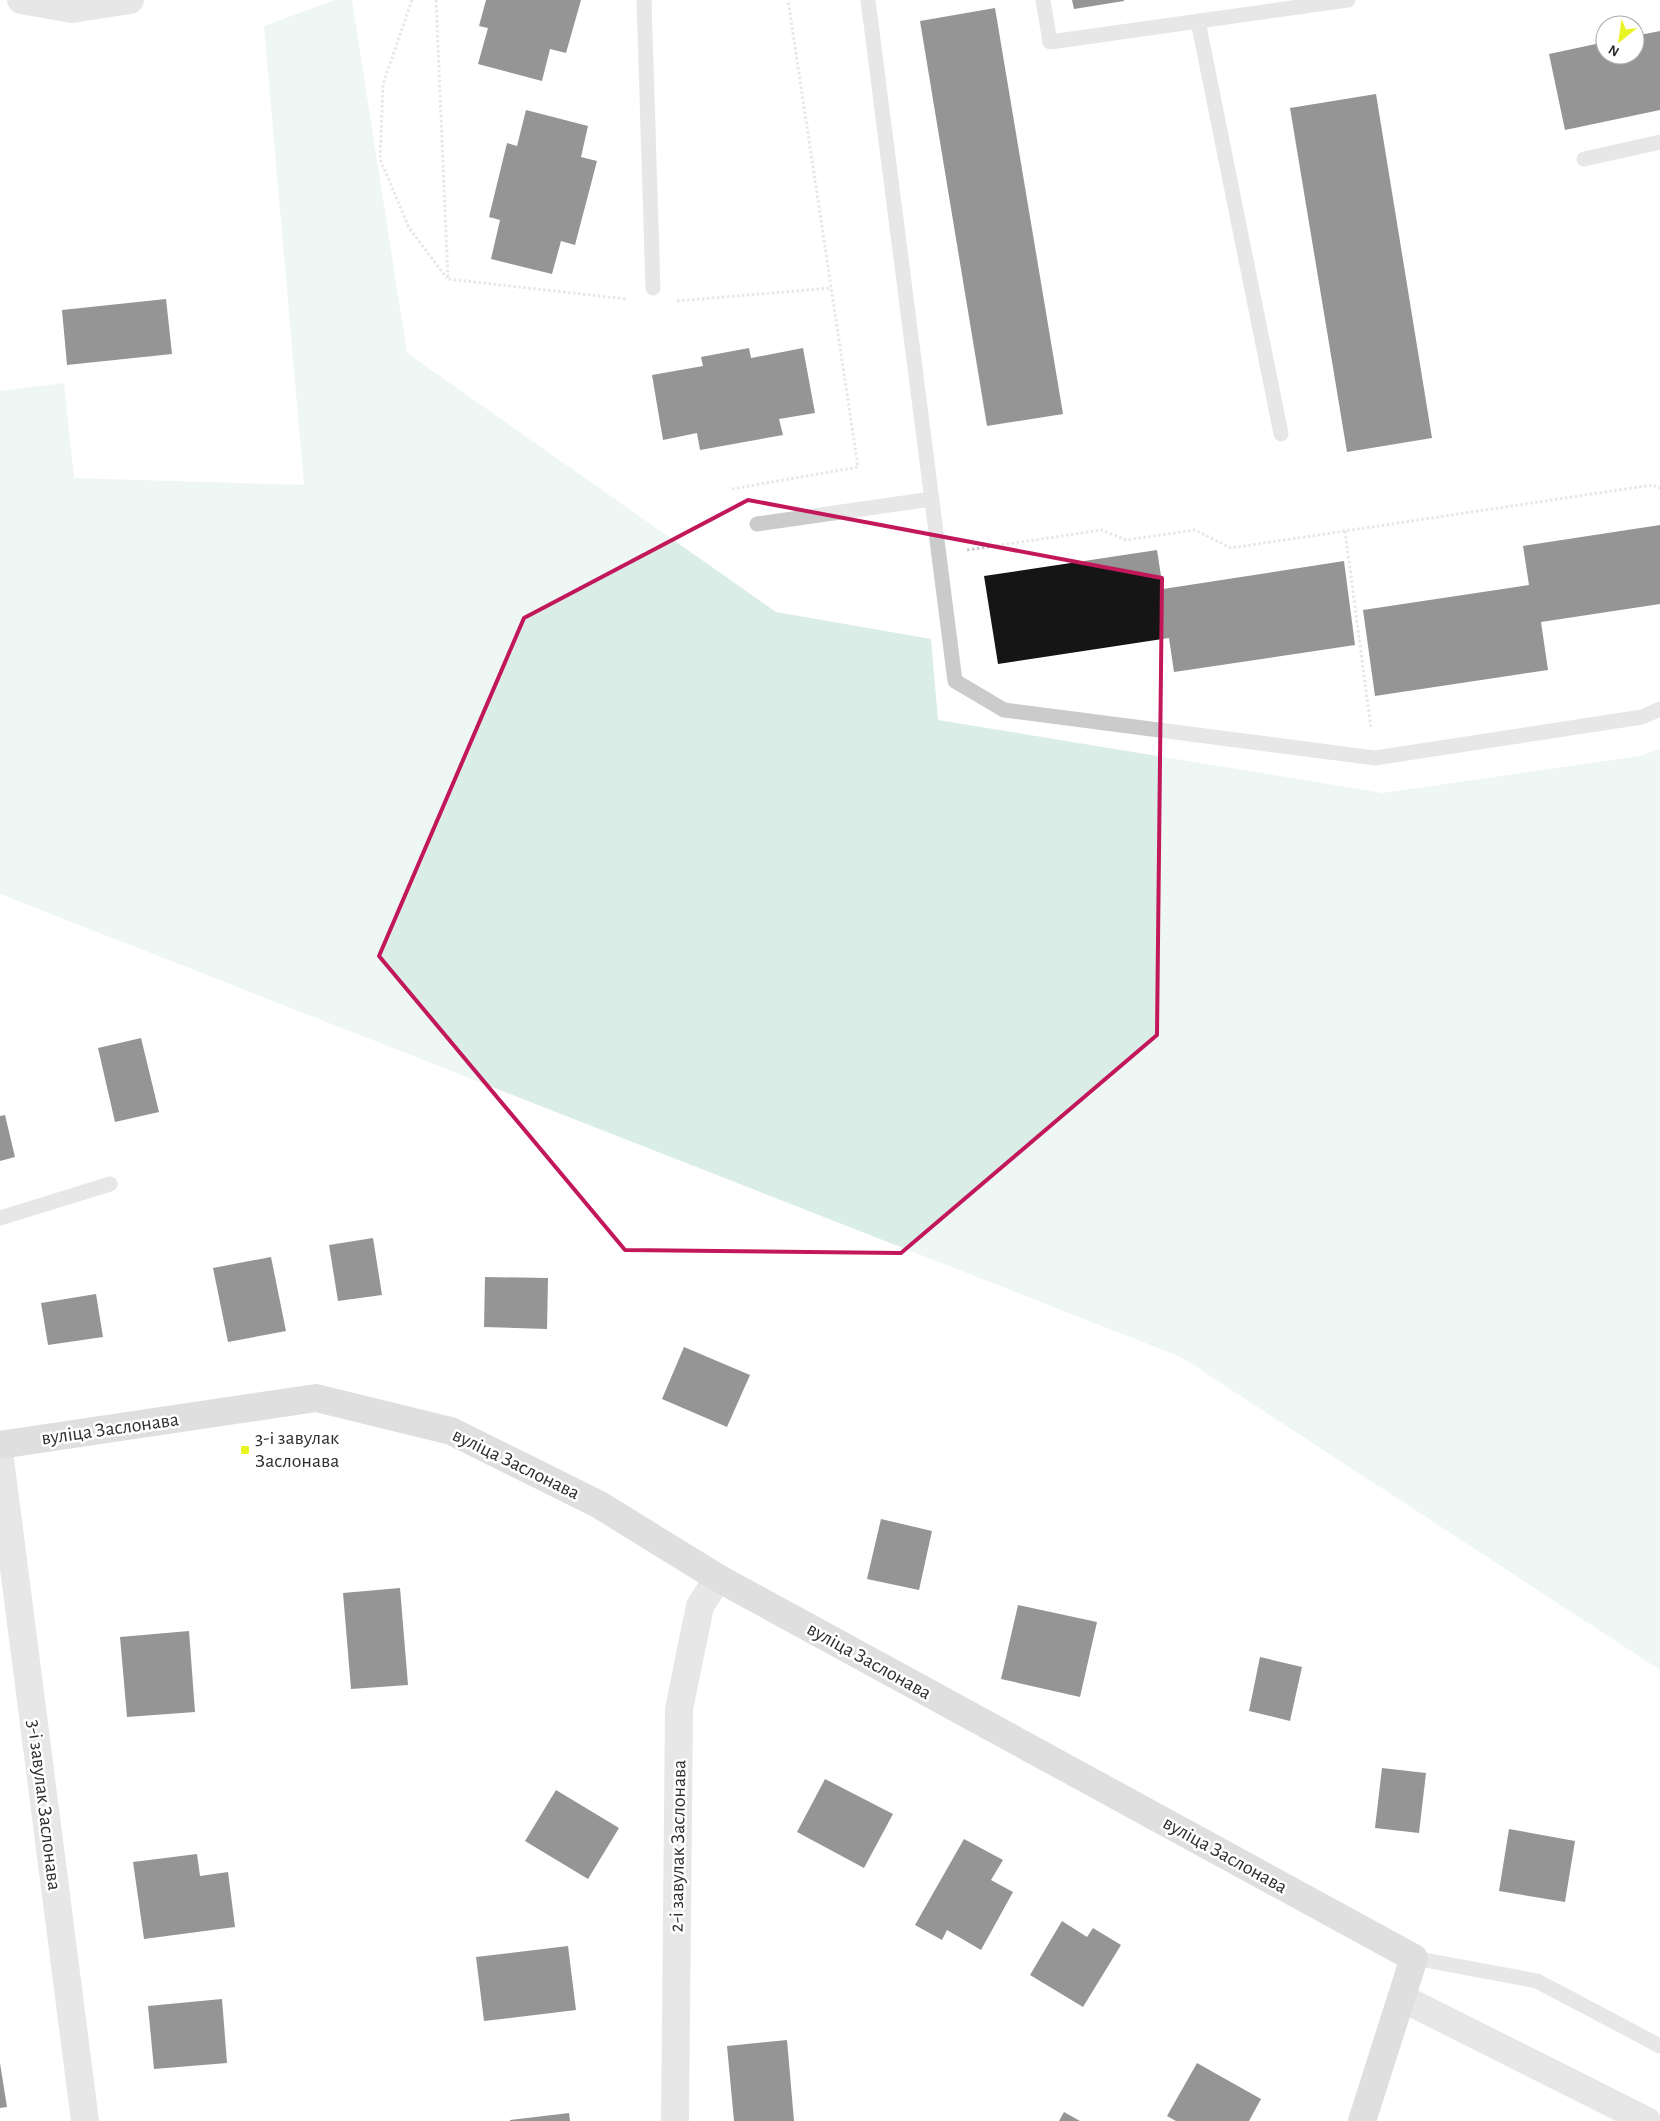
<svg xmlns="http://www.w3.org/2000/svg" width="1660" height="2121" font-family="'Alegreya Sans',sans-serif">
<rect width="100%" height="100%" fill="#fff"/>
<polygon fill="#daede6" points="335,0 352,0 407,353 776,612 931,639 938,720 1383,793 1640,756 1660,749 1660,1670 1181,1357 0,894 0,391 64,383 74,478 304,485 264,26"/>
<g fill="#151515">
<polygon points="486,0 581,0 566,53 550,49 542,81 478,64 488,28 479,26"/>
<polygon points="1072,0 1124,0 1124,1 1074,9"/>
<polygon points="995,8 1063,414 987,426 920,21"/>
<polygon points="1660,31 1660,110 1565,130 1549,54 1605,42 1605,55 1635,55 1635,36"/>
<polygon points="1376,94 1432,438 1347,452 1290,108"/>
<polygon points="526,110 588,126 581,157 597,161 575,245 561,241 552,274 491,259 500,220 489,217 507,143 517,146"/>
<polygon points="166,299 172,354 67,365 62,310"/>
<polygon points="749,348 751,358 803,348 815,413 779,419 783,435 700,450 697,433 663,440 652,375 703,366 701,357"/>
<polygon points="1660,525 1660,604 1541,622 1548,670 1375,696 1363,610 1529,585 1523,546"/>
<polygon points="1157,550 1163,589 1344,561 1355,645 1174,672 1169,638 998,664 984,576"/>
<polygon points="141,1038 159,1112 115,1122 98,1048"/>
<polygon points="5,1115 15,1157 0,1161 0,1116"/>
<polygon points="373,1238 382,1295 338,1301 329,1245"/>
<polygon points="271,1257 286,1331 228,1342 213,1268"/>
<polygon points="485,1277 548,1278 547,1329 484,1327"/>
<polygon points="96,1294 103,1337 48,1345 41,1303"/>
<polygon points="684,1347 750,1375 727,1427 662,1399"/>
<polygon points="881,1519 932,1531 919,1590 867,1579"/>
<polygon points="400,1588 408,1685 351,1689 343,1593"/>
<polygon points="1018,1605 1097,1622 1080,1697 1001,1679"/>
<polygon points="189,1631 195,1712 127,1717 120,1637"/>
<polygon points="1260,1657 1302,1667 1290,1721 1249,1711"/>
<polygon points="1382,1768 1426,1773 1419,1833 1375,1828"/>
<polygon points="825,1779 893,1814 864,1868 797,1832"/>
<polygon points="556,1790 619,1828 588,1879 525,1841"/>
<polygon points="1509,1829 1575,1841 1565,1902 1499,1891"/>
<polygon points="964,1839 1003,1860 991,1880 1013,1892 981,1950 947,1930 942,1940 915,1925"/>
<polygon points="197,1854 200,1876 228,1872 235,1927 144,1939 133,1862"/>
<polygon points="1062,1921 1087,1937 1093,1928 1121,1945 1083,2007 1030,1975"/>
<polygon points="568,1946 576,2010 484,2021 476,1957"/>
<polygon points="222,1999 227,2063 154,2069 148,2006"/>
<polygon points="787,2040 794,2121 734,2121 727,2046"/>
<polygon points="0,2063 7,2107 0,2108"/>
<polygon points="1197,2063 1261,2099 1249,2121 1176,2121 1167,2116"/>
<polygon points="1064,2112 1080,2121 1059,2121"/>
<polygon points="569,2113 570,2121 510,2121 510,2120"/>
</g>
<g fill="none" stroke-linecap="round" stroke-linejoin="round">
<g stroke="#cbcbcb" stroke-width="3" stroke-dasharray="2.5 2.5" stroke-linecap="butt">
<polyline points="412,0 383,84 380,159 409,228 447,278"/>
<polyline points="436,0 448,279 626,299"/>
<polyline points="677,301 831,288"/>
<polyline points="732,489 858,467 788,0"/>
<polyline points="1345,531 1371,728"/>
<polyline points="967,550 1102,530 1126,540 1195,530 1231,548 1652,485 1660,488"/>
</g>
<g stroke="#cbcbcb" stroke-width="15">
<polyline points="644,0 653,288"/>
<polyline points="868,0 955,681 1004,710 1375,758 1642,717 1660,709"/>
<polyline points="1043,0 1050,42 1348,0"/>
<polyline points="1198,21 1281,434"/>
<polyline points="1584,159 1660,142"/>
<polyline points="757,524 932,499"/>
<polyline points="0,1218 110,1184"/>
<polyline points="1414,1958 1537,1981 1660,2046"/>
</g>
<g stroke="#cbcbcb" stroke-width="28">
<polyline points="21,0 72,9 130,0"/>
<polyline points="0,1459 85,2121"/>
<polyline points="1402,1998 1647,2121"/>
<polyline points="675,2121 679,1709 700,1606 718,1578"/>
</g>
<polyline stroke="#b8b8b8" stroke-width="28" points="0,1445 316,1398 451,1431 598,1504 718,1578 1414,1958 1362,2121"/>
</g>
<path d="M0 0H1660V2121H0ZM748 500 1162 578 1157 1035 901 1253 625 1250 379 956 524 618Z" fill="#fff" fill-opacity=".55" fill-rule="evenodd"/>
<path fill="none" stroke="#c2185b" stroke-width="4" stroke-linejoin="round" d="M748 500 1162 578 1157 1035 901 1253 625 1250 379 956 524 618Z"/>
<rect fill="#e8f520" stroke="#fff" stroke-width="2" x="240" y="1445" width="10" height="10" rx="2.5"/>
<g text-anchor="middle" dominant-baseline="central" stroke-width="5" stroke-linejoin="round" paint-order="stroke">
<g font-size="20" fill="#2e2e2e" stroke="#fff">
<text transform="translate(110 1429) rotate(-8)">вуліца Заслонава</text>
<text transform="translate(516 1464) rotate(26)">вуліца Заслонава</text>
<text transform="translate(869 1661) rotate(29)">вуліца Заслонава</text>
<text transform="translate(44 1805) rotate(83)">3-і завулак Заслонава</text>
<text transform="translate(678 1846) rotate(-89)">2-і завулак Заслонава</text>
<text transform="translate(1225 1855) rotate(29)">вуліца Заслонава</text>
</g>
<g font-size="20" fill="#2e2e2e" stroke="#fff" text-anchor="start">
<text x="255" y="1438">3-і завулак<tspan x="255" dy="23">Заслонава</tspan></text>
</g>
</g>
<g transform="translate(1620 40) rotate(210)"><circle r="24" fill="#ffffff" stroke="#ababab"/>
<path d="M0-4L9 19L0 12L-9 19Z" fill="#e8f520"/>
<text y="-8" font-size="14" font-weight="bold" text-anchor="middle" fill="#2e2e2e">N</text>
</g>
</svg>
